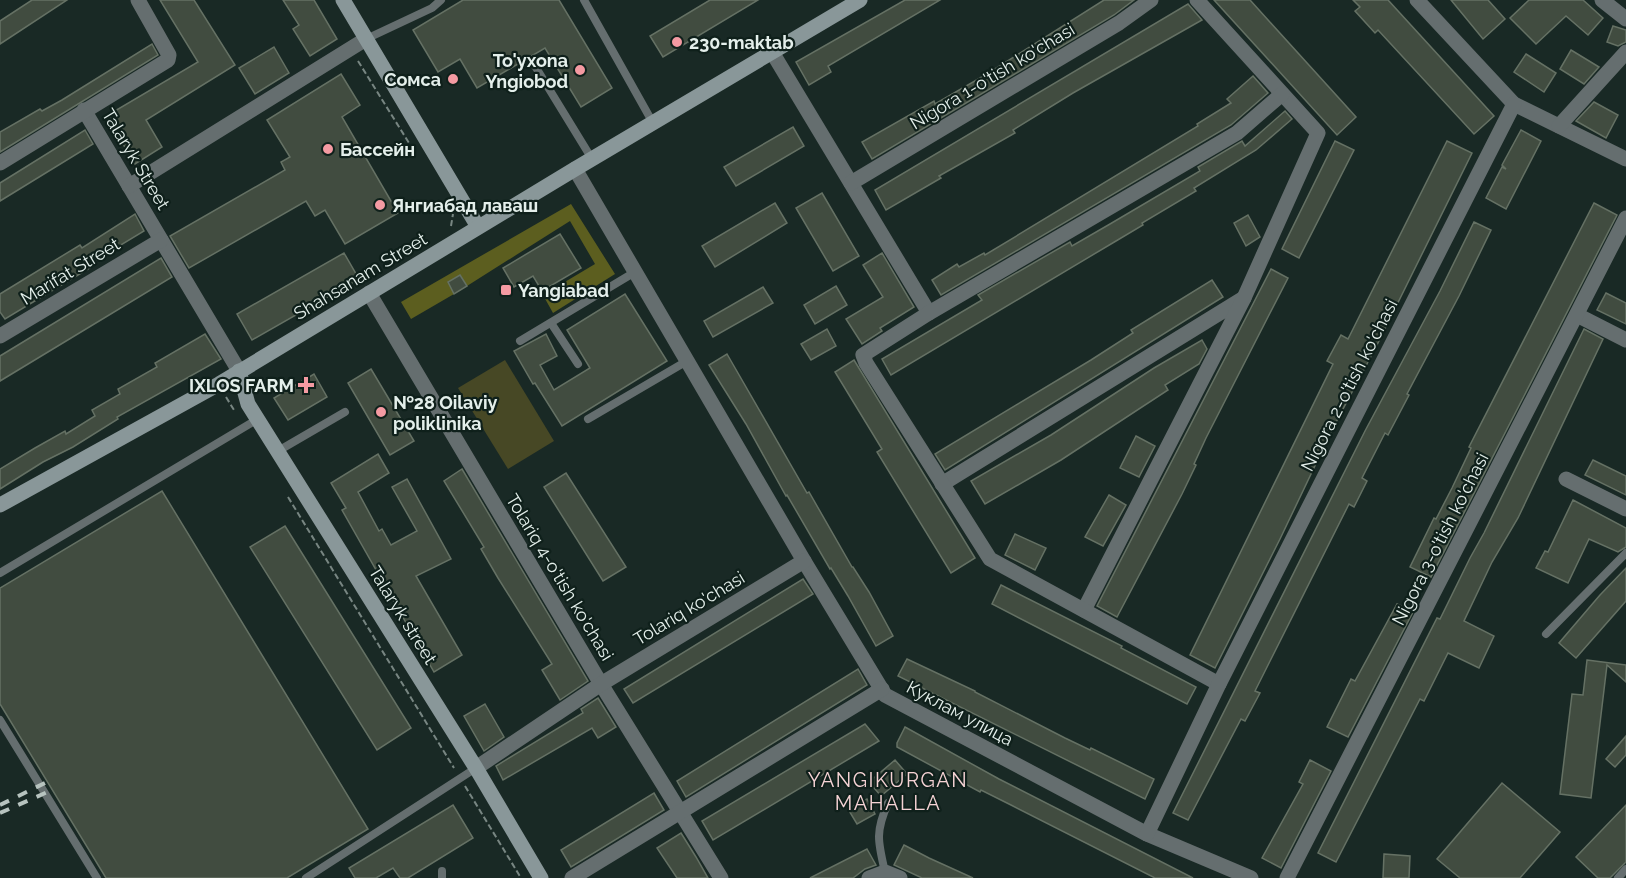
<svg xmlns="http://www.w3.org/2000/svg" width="1626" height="878" font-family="Raleway,sans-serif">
<rect width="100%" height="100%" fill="#192925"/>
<polygon fill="#474825" points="505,360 554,441 508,469 458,388"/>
<polygon fill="#5c5e1f" points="571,204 615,274 553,313 543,295 595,264 570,221 467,286 460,275 448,282 454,294 411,319 401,302"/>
<g fill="#414c40" stroke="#657164" stroke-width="1.5">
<polygon points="32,0 67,0 0,44 0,21"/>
<polygon points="160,0 194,0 235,65 146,120 162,147 135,164 123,144 125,143 108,115 198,62"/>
<polygon points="283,0 314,0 337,39 310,56 293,29 299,25"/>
<polygon points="463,0 559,0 612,88 581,107 545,48 477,88 460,59 438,72 413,30"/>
<polygon points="710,0 758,0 663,57 650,36"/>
<polygon points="905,0 940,0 828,66 831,72 809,85 796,62"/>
<polygon points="1104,0 1134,0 1114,15 872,159 862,142 934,101 935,104 987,74"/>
<polygon points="1214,0 1250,0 1356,117 1337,135"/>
<polygon points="1353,0 1388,0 1494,116 1474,134 1378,30 1375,33 1355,11 1360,7"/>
<polygon points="1451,0 1488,0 1505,19 1483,39"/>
<polygon points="1529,0 1583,0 1603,18 1588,35 1566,16 1536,44 1510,18"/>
<polygon points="1188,4 1202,20 1073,93 1013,130 1015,133 939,176 941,178 886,210 875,190"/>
<polygon points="1613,26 1626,30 1626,42 1618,46 1607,42"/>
<polygon points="152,44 158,55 0,152 0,132 40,109 42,111 62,100"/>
<polygon points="274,47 289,73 255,94 239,68"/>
<polygon points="1571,50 1599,67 1584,84 1560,69"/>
<polygon points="1526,54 1556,73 1544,92 1514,72"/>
<polygon points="341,74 360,105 342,117 398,213 345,244 325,210 315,216 306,201 189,268 170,236 285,170 281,162 290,157 267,120"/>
<polygon points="1253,76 1268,93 1231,125 941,295 932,280 957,264 959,267 984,253 985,255 1198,126 1197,124 1231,103 1227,99"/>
<polygon points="1594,102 1618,115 1606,138 1576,121"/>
<polygon points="1285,111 1292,119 1256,150 1194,188 1196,191 1142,223 1143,225 1116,241 891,375 882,359 982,300 978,295 1070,242 1072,246 1110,224 1200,171 1198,167 1242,141 1245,146"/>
<polygon points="793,127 804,146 736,186 724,167"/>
<polygon points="85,130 93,144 0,201 0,183"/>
<polygon points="1521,130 1541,141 1506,209 1486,198 1502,167 1506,169 1502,165"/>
<polygon points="1335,141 1354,150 1299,258 1282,249"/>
<polygon points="1447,141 1472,153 1376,347 1333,428 1280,539 1215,668 1190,655 1333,364 1327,361 1341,335 1348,339"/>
<polygon points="822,193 859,256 833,271 796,208"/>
<polygon points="775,203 787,223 715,267 702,246"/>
<polygon points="1594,203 1617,215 1431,577 1410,567 1434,518 1436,519 1452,488 1471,448 1469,447"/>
<polygon points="135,214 144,231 91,263 93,266 5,319 0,312 0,294 80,245 82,248"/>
<polygon points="1248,215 1260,237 1246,246 1234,223"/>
<polygon points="1474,222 1491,230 1459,296 1407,394 1409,395 1388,435 1385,433 1362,478 1367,481 1354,507 1349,504 1255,691 1260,693 1245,721 1241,719 1188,820 1173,813 1365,431 1440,291"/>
<polygon points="560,234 581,268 542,291 533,276 514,287 503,268"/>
<polygon points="344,253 359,279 252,340 237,314"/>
<polygon points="882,253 914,307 880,328 882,331 862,344 846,319 883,297 863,265"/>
<polygon points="161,258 172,277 0,381 0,356"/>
<polygon points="1271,269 1288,278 1206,438 1194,464 1196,465 1182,494 1117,617 1097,606"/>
<polygon points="460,275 467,286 454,294 448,282"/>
<polygon points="1212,280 1223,297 945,470 935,454 1091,360 1133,333 1131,330"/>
<polygon points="836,286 847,305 815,324 804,305"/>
<polygon points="763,287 773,303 713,337 704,321"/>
<polygon points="1606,293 1626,303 1626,324 1597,310"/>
<polygon points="625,294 667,361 562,426 535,383 533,384 514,351 546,334 557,356 540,365 554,390 590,368 567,330"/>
<polygon points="827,329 836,346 811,360 801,344"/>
<polygon points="1584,329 1603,339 1518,518 1492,562 1464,621 1494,636 1479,668 1448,653 1424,701 1420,699 1336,862 1318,853 1437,618 1440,619 1470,558 1484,533"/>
<polygon points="205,334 221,359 117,417 118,419 73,447 43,462 0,489 0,469 35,448 65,431 66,434 95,416 92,410 120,394 118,389 157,367 155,363"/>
<polygon points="1202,340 1207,349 1199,364 1165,385 1168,390 1061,460 985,504 971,481 1051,435 1154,368"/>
<polygon points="727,354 807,493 809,492 852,567 853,567 869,592 893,636 876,646 848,596 831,568 830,569 787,495 786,496 746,424 709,365"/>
<polygon points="854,360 975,558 951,573 877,452 882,449 835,372"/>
<polygon points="371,369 414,441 390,455 348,383"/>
<polygon points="314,374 327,397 288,420 274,398"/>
<polygon points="1136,436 1155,446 1139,477 1120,468"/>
<polygon points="378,454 389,473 358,492 379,531 382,529 391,545 417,531 392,487 407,479 451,559 416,576 462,655 434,672 342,510 346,508 331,483"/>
<polygon points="1593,460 1626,476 1626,495 1585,475"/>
<polygon points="462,469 588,681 560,700 542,670 552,664 498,578 481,549 484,547 444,481"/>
<polygon points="566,473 626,567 603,581 544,487"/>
<polygon points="162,491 368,829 287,878 106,878 0,704 0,588"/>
<polygon points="1109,495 1126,505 1103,546 1085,537"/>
<polygon points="1573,500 1626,528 1626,547 1618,552 1589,539 1568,583 1536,568 1545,551 1548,552"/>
<polygon points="285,526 411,728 377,750 250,547"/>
<polygon points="1015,534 1046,548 1035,570 1005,555"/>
<polygon points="1626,568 1626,601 1576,658 1559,643 1600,595"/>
<polygon points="803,579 813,594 633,703 624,689"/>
<polygon points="1001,585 1122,646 1121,648 1196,687 1187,704 992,604"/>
<polygon points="1397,604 1413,612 1348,737 1327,727 1351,679 1355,681"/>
<polygon points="907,659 975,691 975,692 1065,738 1090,750 1091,748 1154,779 1145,799 898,676"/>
<polygon points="1587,660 1626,665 1626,682 1607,665 1591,798 1560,794 1572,694 1583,695"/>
<polygon points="858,669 867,685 686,797 677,781"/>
<polygon points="598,698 616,727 598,738 592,728 503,780 496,766 583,713 581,709"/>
<polygon points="485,704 504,737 484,751 464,716"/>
<polygon points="865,724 879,741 713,840 702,821"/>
<polygon points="905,727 999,779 1193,878 1155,878 1011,805 981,790 980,792 897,747 897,743"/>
<polygon points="1626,736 1626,755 1615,767 1606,759"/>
<polygon points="895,760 907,774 881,796 869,782"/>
<polygon points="1310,760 1331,771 1281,868 1262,858 1303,784 1299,782"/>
<polygon points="1502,783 1560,832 1520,878 1460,878 1437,859"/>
<polygon points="654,793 664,810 571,867 561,850"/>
<polygon points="867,799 875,814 857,824 848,809"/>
<polygon points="453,805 473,838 408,878 400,878 393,868 376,878 355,878 349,868"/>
<polygon points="1626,805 1626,862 1610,878 1598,878 1576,857"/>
<polygon points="681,833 696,857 708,878 677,878 657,848"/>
<polygon points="904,845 929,858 973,878 922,878 894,865"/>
<polygon points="867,849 876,865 865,869 853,878 810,878"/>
<polygon points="1384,854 1410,856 1409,878 1383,878"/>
</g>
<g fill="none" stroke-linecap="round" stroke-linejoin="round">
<g stroke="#788682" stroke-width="2" stroke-dasharray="6 3" stroke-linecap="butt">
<polyline points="358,61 414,151"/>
<polyline points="451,226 453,214"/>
<polyline points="226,397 234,410"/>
<polyline points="288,497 454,768"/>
<polyline points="465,786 521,878"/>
</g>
<g stroke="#656e6f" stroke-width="8">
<polyline points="584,0 653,123"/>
<polyline points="366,39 432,8 441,0"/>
<polyline points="535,66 592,159"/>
<polyline points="551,323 578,364"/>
<polyline points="520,341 635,272"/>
<polyline points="588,419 687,361"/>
<polyline points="278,451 345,412"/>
<polyline points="0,573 258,419"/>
<polyline points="1546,634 1626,553"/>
<polyline points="0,720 97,878"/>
<polyline points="442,871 442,878"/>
<path d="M885 872C878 842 875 832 888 803"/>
<polyline points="306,878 476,768"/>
<polyline points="1618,878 1626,869"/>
</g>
<g stroke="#656e6f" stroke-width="15">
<polyline points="1417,0 1514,104 1626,159"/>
<polyline points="1602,0 1626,19"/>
<polyline points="772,52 929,313"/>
<polyline points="84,110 239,371"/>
<polyline points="1559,126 1626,52"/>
<polyline points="0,163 168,60 169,55 138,0"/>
<polyline points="575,169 804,561 885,695 1147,834 1251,878"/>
<polyline points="851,183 1119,23 1151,0"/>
<polyline points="129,186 366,39"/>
<polyline points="369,293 601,684 721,878"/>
<polyline points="1577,315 1626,340"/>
<polyline points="0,336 161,240"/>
<polyline points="1566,479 1626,509"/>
<polyline points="942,484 1244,298"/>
<polyline points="1084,610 1244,298 1318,133 1197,0"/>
<polyline points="1219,684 990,559 866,363 863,355 929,313 1237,133 1282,94"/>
<polyline points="476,768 601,684 804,561"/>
<polyline points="1147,834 1219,684 1514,104"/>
<polyline points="572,878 882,689"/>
<polyline points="869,878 885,872 900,878"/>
<polyline points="1287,878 1626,218"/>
</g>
<g stroke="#899799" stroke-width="15">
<polyline points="343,0 478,227"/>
<polyline points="239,371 248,404 476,768 541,878"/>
<polyline points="0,505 219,384 575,169 860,0"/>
</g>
<g stroke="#b7c3bf" stroke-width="4" stroke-dasharray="10 10" stroke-linecap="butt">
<polyline points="0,805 47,782"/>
<polyline points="0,813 52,790"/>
</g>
</g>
<g fill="#f49aa2" stroke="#0f201b" stroke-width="2">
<circle cx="677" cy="42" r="6"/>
<circle cx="580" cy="70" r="6"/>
<circle cx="453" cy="79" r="6"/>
<circle cx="328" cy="149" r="6"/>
<circle cx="380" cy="205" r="6"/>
<rect x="500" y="284" width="12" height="12" rx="3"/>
<path d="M303 376h6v6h6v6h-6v6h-6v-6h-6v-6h6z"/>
<circle cx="381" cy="412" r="6"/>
</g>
<g text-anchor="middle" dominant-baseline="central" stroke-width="4.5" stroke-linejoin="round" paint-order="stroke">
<g font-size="18" font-weight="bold" fill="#e4efeb" stroke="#0f201b" text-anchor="start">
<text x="689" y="42">230-maktab</text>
<text x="568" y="60" text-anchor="end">To'yxona<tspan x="568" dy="21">Yngiobod</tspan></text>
<text x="441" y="79" text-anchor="end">Сомса</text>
<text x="340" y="149">Бассейн</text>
<text x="392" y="205">Янгиабад лаваш</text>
<text x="518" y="290">Yangiabad</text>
<text x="294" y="385" text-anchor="end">IXLOS FARM</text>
<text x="393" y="402">№28 Oilaviy<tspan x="393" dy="21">poliklinika</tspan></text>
</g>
<g font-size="18" fill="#e4efeb" stroke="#0f201b">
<text transform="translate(992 76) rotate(-31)">Nigora 1-o'tish ko'chasi</text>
<text transform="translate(136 159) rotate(59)">Talaryk Street</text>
<text transform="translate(70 271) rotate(-31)">Marifat Street</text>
<text transform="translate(360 276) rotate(-31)">Shahsanam Street</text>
<text transform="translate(1349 385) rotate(-63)">Nigora 2-o'tish ko'chasi</text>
<text transform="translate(1440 539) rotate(-63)">Nigora 3-o'tish ko'chasi</text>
<text transform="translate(560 577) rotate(59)">Tolariq 4-o'tish ko'chasi</text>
<text transform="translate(689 608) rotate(-31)">Tolariq ko'chasi</text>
<text transform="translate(403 615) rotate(58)">Talaryk street</text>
<text transform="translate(960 713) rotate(28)">Куклам улица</text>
</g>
<g font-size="20" letter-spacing="1.5" fill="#f6d3d5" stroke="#0f201b">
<text x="888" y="780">YANGIKURGAN<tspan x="888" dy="23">MAHALLA</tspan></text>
</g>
</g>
</svg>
